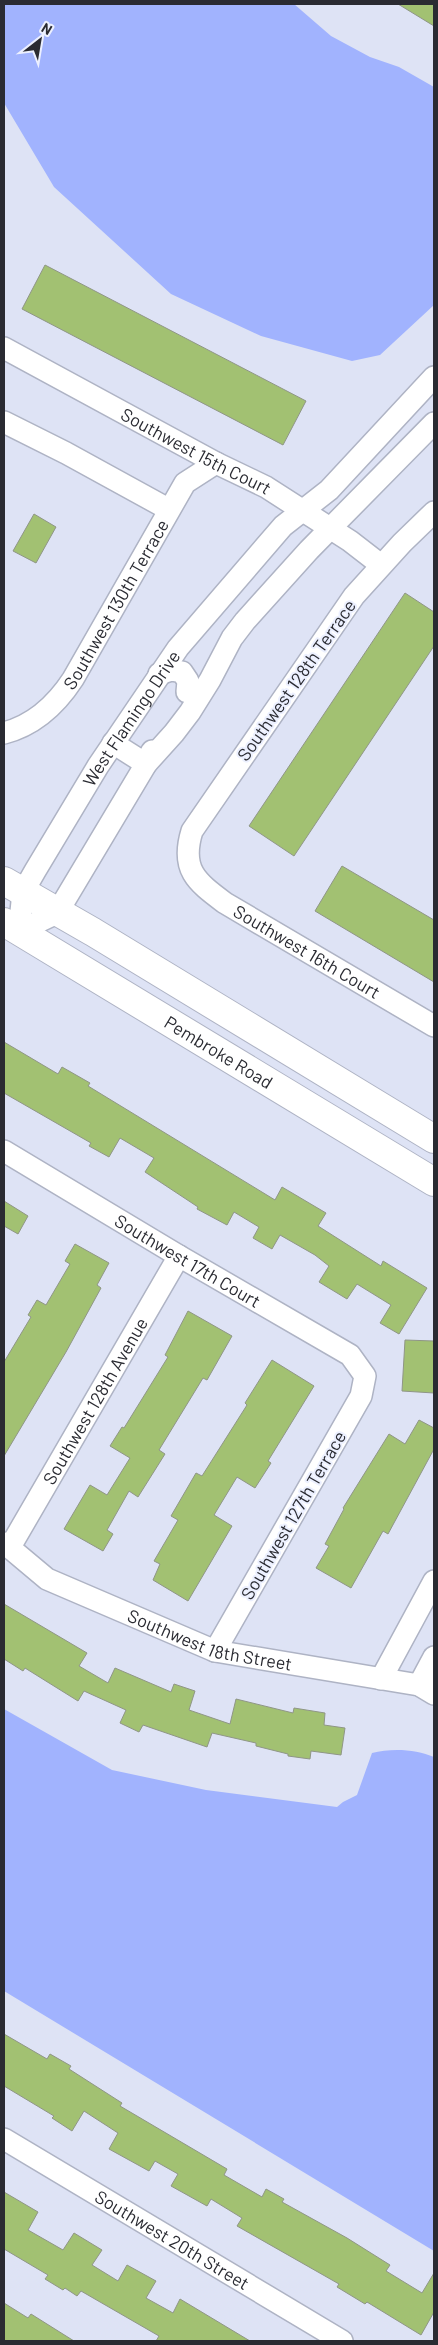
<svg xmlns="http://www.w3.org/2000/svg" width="438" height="2345" font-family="Barlow,sans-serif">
<rect width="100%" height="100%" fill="#dee3f5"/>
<g fill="#a1b3fe">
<polygon points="4,4 294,4 331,36 370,57 399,67 434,87 434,305 380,355 352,361 261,336 171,294 54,187 4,103"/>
<path d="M4 1709 112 1770 206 1790 337 1807 343 1802 357 1795 372 1753C391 1748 416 1749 434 1757V2251L4 1991Z"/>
</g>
<g fill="#a2c172" stroke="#8f9686">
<polygon points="398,4 434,4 434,26"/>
<polygon points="45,265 306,401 283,445 22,309"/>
<polygon points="34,514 56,527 36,563 13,551"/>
<polygon points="405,593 434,612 434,646 294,856 249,826"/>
<polygon points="342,866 434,920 434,982 315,911"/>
<polygon points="4,1042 58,1074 62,1067 90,1083 88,1086 275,1200 282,1187 326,1213 318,1226 381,1266 383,1261 427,1288 399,1334 380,1323 391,1305 357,1284 347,1299 319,1282 329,1266 315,1255 280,1235 272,1249 253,1238 259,1227 234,1212 227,1225 197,1209 198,1207 145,1172 154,1158 120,1138 109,1157 89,1146 91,1143 4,1093"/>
<polygon points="4,1201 28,1216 18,1234 4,1226"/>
<polygon points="75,1244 109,1263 97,1285 101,1288 66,1352 4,1456 4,1362 31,1317 28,1315 37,1300 46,1305 70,1264 65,1261"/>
<polygon points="188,1311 232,1336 207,1380 203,1378 159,1450 165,1454 138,1497 129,1491 107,1530 113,1534 103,1551 64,1529 90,1485 107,1495 130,1458 110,1446 122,1427 124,1428 168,1357 165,1355"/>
<polygon points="405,1340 434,1341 434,1393 402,1391"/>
<polygon points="272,1360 314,1386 268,1461 271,1463 255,1488 237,1477 214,1515 232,1526 188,1601 153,1580 160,1564 154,1561 178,1520 171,1516 196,1473 202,1476 247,1405 245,1403"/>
<polygon points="419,1420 434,1428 434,1449 388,1534 383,1531 351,1588 316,1568 329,1546 325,1544 344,1509 343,1508 389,1434 405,1444"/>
<polygon points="4,1604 87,1653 79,1666 108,1683 115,1668 171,1692 174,1684 195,1691 189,1710 230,1724 236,1699 293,1713 294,1708 325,1713 324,1725 345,1728 341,1755 311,1751 310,1759 288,1756 288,1754 256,1746 256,1743 212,1733 207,1747 143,1725 139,1732 120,1723 126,1710 84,1691 78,1701 25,1668 23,1671 4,1659"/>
<polygon points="4,2034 47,2059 50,2054 71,2066 69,2069 122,2103 120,2106 227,2169 224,2175 262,2197 266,2189 284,2199 282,2202 347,2238 390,2265 386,2271 422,2293 434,2273 434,2312 421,2335 367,2302 365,2304 337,2287 339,2284 237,2226 242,2218 211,2199 207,2206 171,2186 178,2174 155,2161 149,2171 109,2149 118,2133 84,2111 72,2131 52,2118 54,2116 4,2086"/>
<polygon points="4,2192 38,2212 28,2230 63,2250 74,2233 102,2250 92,2265 118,2281 127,2265 156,2281 146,2298 173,2313 180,2299 250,2341 156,2341 159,2336 81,2291 77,2296 65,2288 63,2290 45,2279 48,2275 4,2249"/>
<polygon points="4,2303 28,2318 31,2314 74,2341 4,2341"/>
</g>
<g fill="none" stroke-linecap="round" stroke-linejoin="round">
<g stroke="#aeb3c4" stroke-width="24">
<g id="street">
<path id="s1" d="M4 348 216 463 266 487 350 541 381 565"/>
<polyline points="4,422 66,453 168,509"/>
<path id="s2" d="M434 512 402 543 354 596 192 831C180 870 197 882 225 903L434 1026"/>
<polyline points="159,674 171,670 182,672 188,681 187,692"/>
<path id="s3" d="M4 733C35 725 56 705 73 679L185 483 216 463"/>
<polyline points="113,743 146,764 152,751"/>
<path id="s4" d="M19 931 23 892 35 871 98 766 178 648 283 526 329 490 434 377"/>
<polyline points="19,931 57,913 146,764 174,733 190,712 210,680 232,638 245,621 309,550 434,423"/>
<path id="s5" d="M4 1151 179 1256 350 1355 365 1376 361 1396 215 1651"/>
<path id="s6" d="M4 1543 47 1579 215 1651 419 1685 434 1694"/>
<path id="s7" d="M10 1547 179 1256"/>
<polyline points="381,1679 434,1581"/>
<polyline points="419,1685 434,1657"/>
<path id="s8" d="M4 2139 342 2341"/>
</g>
</g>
<g stroke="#aeb3c4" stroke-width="30">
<g id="secondary">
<polyline points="4,881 93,932 434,1139"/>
<path id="s9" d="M4 922 434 1182"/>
</g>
</g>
<use href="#street" stroke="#fff" stroke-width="21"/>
<use href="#secondary" stroke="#fff" stroke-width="28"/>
</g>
<g text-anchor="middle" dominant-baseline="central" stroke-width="4" stroke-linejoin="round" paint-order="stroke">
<g font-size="18" fill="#2a2b32" stroke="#ecf0ff">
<text stroke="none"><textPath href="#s1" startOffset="218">Southwest 15th Court</textPath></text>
<text stroke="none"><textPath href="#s3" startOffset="176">Southwest 130th Terrace</textPath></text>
<text transform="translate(296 680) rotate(-55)">Southwest 128th Terrace</text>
<text stroke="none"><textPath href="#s4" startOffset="244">West Flamingo Drive</textPath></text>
<text stroke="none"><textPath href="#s2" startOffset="584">Southwest 16th Court</textPath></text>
<text stroke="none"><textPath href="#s9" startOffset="251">Pembroke Road</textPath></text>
<text stroke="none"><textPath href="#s5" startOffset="214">Southwest 17th Court</textPath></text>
<text stroke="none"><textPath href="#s7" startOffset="169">Southwest 128th Avenue</textPath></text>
<text transform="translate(293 1515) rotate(-60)">Southwest 127th Terrace</text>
<text stroke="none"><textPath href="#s6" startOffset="231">Southwest 18th Street</textPath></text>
<text stroke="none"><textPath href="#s8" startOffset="196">Southwest 20th Street</textPath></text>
</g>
</g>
<rect width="438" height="2345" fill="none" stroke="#2a2b32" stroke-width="10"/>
<g transform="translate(40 40) rotate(31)" stroke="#ecf0ff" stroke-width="4" paint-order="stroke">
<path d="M0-4L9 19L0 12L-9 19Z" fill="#2a2b32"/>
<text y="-8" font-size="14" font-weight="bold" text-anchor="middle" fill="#2a2b32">N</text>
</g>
</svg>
